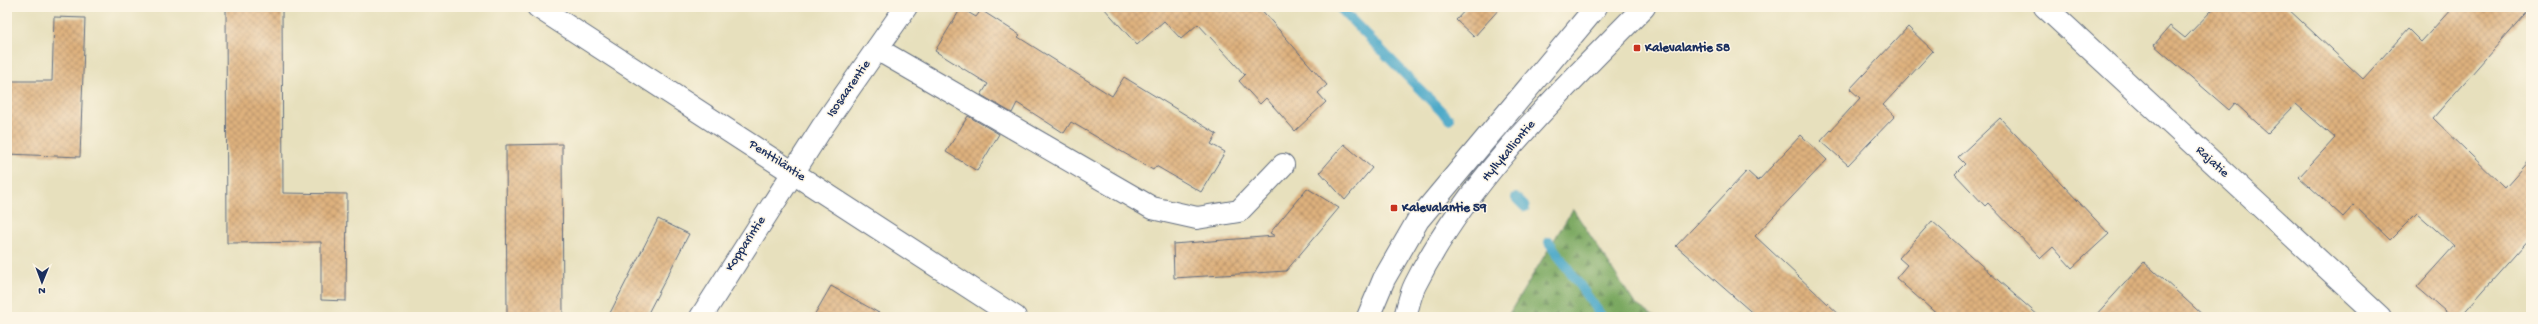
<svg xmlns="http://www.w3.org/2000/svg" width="2538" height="324" font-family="'Gochi Hand',sans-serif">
<defs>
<pattern id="forest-firs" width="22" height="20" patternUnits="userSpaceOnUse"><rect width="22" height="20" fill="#7aa861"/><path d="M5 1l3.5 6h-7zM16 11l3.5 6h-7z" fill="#638953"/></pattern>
<pattern id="building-cross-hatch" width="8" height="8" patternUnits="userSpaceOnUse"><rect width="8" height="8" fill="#deb17d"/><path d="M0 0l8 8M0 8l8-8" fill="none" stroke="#b3906a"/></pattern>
</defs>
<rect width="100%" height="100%" fill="#fcf5e5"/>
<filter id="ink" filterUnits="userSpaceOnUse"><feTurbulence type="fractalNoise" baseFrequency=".025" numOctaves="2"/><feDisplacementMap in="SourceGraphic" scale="8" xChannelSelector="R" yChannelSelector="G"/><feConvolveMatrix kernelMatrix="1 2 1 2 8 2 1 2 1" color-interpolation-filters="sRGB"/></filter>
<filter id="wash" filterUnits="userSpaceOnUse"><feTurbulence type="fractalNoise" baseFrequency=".012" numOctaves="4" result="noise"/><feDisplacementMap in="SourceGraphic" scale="16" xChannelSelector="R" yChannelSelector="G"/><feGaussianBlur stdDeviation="0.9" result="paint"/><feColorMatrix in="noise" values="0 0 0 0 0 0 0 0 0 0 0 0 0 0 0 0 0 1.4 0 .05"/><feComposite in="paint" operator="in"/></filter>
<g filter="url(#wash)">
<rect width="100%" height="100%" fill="#e7e0bd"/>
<polygon fill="url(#forest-firs)" stroke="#4a6c60" points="1573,209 1635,304 1655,317 1507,317"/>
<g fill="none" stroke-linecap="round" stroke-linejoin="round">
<g stroke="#49a7c8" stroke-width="10">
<polyline points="1339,7 1449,119"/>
<polyline points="1516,198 1525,207"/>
<polyline points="1549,242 1602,317"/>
</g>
</g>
<g id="blocks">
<g fill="url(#building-cross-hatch)">
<polygon points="226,7 282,7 283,193 347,194 346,301 321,300 321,242 227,243"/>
<polygon points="1103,7 1259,7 1327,85 1318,93 1326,102 1295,131 1266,98 1260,104 1239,81 1245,75 1198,24 1181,39 1164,21 1137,45"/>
<polygon points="1468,7 1501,7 1474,37 1456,20"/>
<polygon points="2215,7 2286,7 2363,79 2408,29 2421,42 2453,7 2531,7 2433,118 2505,188 2531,159 2531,237 2460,317 2452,317 2417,287 2454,246 2417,213 2390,240 2354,205 2343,217 2299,177 2335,138 2296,104 2268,133 2235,103 2229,110 2154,45 2170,26 2185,38"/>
<polygon points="961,8 976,17 981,10 1020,35 1018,37 1112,96 1124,77 1217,134 1211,144 1225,152 1201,192 1156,166 1153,170 1071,122 1064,133 1017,103 1012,113 981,95 988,84 935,51"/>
<polygon points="54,17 85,18 80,157 7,154 7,81 52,81"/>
<polygon points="1908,27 1933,51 1883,105 1895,116 1848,165 1821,141 1860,98 1850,89"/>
<polygon points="968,116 999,134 977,171 946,152"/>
<polygon points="2000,118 2109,234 2072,268 2053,247 2041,258 1988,203 1985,206 1955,174 1965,164 1958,157"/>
<polygon points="1801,135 1827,160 1755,236 1842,317 1757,317 1676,246 1747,171 1758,181"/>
<polygon points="562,144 563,317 507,317 506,145"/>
<polygon points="1344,144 1372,168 1345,200 1320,172"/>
<polygon points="1307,188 1339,208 1286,271 1174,278 1173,244 1275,236 1270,233"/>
<polygon points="658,219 689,234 646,317 608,317"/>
<polygon points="1932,221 1999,281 2040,317 1940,317 1896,278 1907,265 1899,258"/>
<polygon points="2144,262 2205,317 2094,317"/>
<polygon points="831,286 886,317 813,317"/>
</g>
</g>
</g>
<g filter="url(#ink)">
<use href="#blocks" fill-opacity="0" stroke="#626d7f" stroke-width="1"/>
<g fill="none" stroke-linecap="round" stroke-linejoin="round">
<g stroke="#626d7f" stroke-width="24">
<g id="minor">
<polyline points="538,7 1015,317"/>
<polyline points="2045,7 2380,317"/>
<polyline points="877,49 1152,208 1197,218 1239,211 1283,165"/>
<polyline points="701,317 823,126 906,7"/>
</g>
</g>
<g stroke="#626d7f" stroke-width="24">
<g id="major">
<polyline points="1368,317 1384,279 1418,220 1596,7"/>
<path d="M1405 317C1408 307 1410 295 1415 285 1469 177 1561 92 1644 7"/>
</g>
</g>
<use href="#minor" stroke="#fff" stroke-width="22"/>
<use href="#major" stroke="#fff" stroke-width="22"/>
</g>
</g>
<g fill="#c8321e" stroke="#fcf5e5" stroke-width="1.5">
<rect x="1633" y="44" width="8" height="8" rx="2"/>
<rect x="1390" y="204" width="8" height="8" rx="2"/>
</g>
<g text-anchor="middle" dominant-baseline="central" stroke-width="3" stroke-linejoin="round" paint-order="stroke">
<g font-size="13" font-weight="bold" fill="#1b2f5e" stroke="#fcf5e5" text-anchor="start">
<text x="1645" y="48">Kalevalantie 58</text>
<text x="1402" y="208">Kalevalantie 59</text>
</g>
<g font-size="13" fill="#1b2f5e" stroke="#fcf5e5">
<text transform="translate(849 89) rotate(-55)">Isosaarentie</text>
<text transform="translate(1509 151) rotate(-50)">Hyllykalliontie</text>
<text transform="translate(777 161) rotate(33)">Penttiläntie</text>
<text transform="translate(2212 162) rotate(43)">Rajatie</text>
<text transform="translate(746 244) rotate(-57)">Kopparintie</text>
</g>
</g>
<rect width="2538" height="324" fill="none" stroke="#fcf5e5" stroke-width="24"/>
<g transform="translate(42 282) rotate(181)" stroke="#fcf5e5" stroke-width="3" paint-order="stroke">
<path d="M0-3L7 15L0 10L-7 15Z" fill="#1b2f5e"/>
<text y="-6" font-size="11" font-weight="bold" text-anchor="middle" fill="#1b2f5e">N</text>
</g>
</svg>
